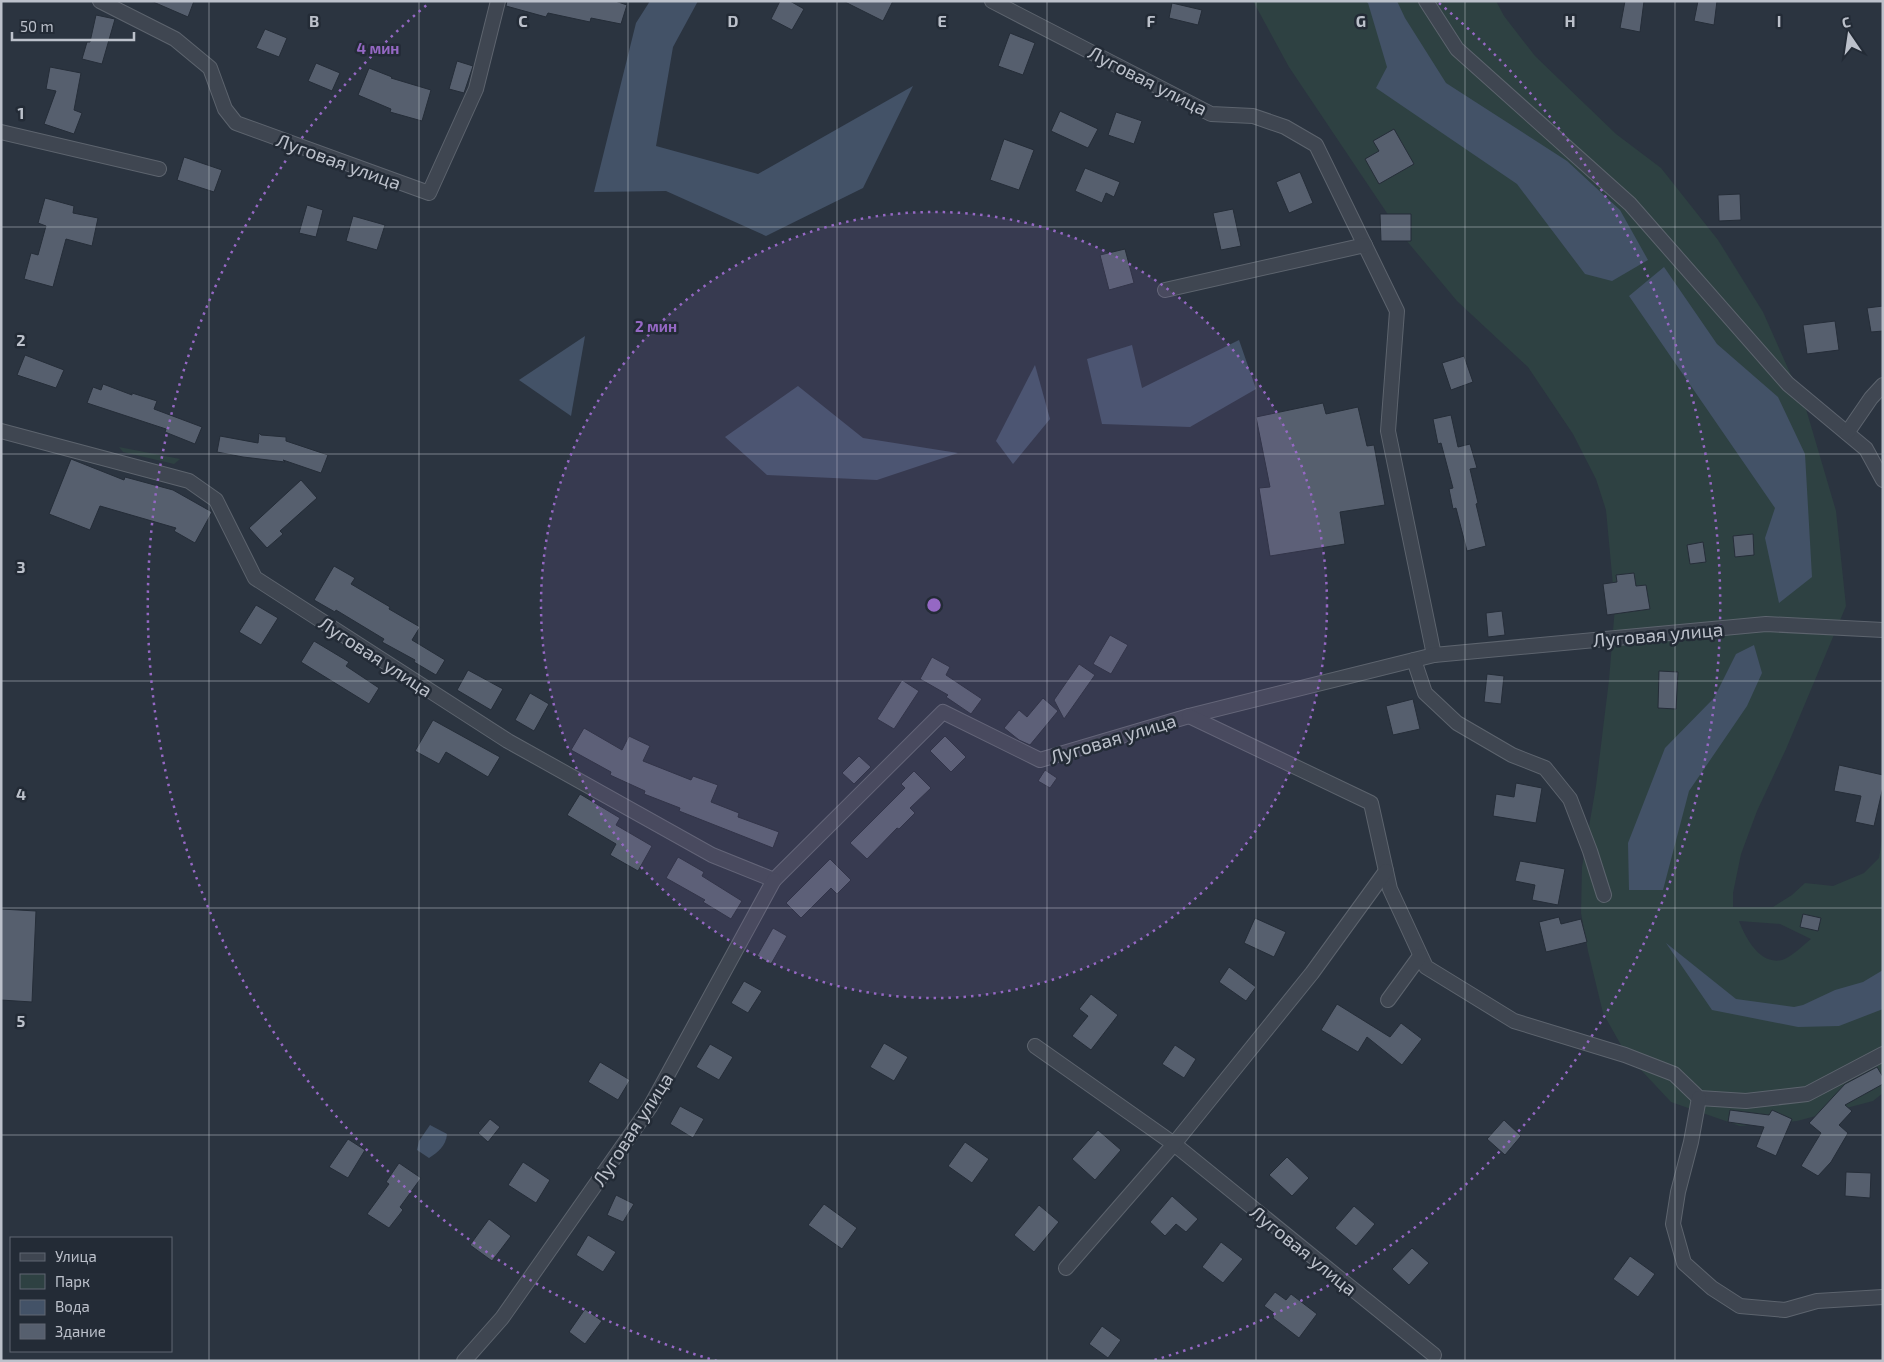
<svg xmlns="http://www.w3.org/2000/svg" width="1884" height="1362" font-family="'Exo 2',sans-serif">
<rect width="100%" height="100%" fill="#2b3440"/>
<g fill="#2e4142" fill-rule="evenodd">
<path d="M1253 1H1496L1504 16 1535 56 1616 134 1661 168 1718 240 1763 312 1806 409 1836 511 1846 606 1786 749 1757 811 1741 854 1733 893V907H1773L1792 895 1805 883 1833 886 1864 873 1879 858 1883 833V1093L1873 1101 1797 1121 1740 1126 1671 1102 1626 1054 1603 1013 1588 951 1581 913 1582 867 1596 786 1609 680 1615 607 1606 510 1596 479 1573 434 1528 367 1457 301 1401 234 1289 67ZM1739 921 1780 924 1811 939C1803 945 1792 957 1782 960 1760 965 1746 939 1739 921Z"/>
<polygon points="119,447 180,459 174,464 123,452"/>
</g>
<g fill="#435267">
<polygon points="650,1 698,1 673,47 656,146 758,174 913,86 863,188 766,236 666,191 594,192 636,23"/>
<polygon points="1365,1 1397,1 1405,18 1446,83 1567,161 1620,210 1648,260 1612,281 1585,274 1517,184 1376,88 1387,67 1368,3"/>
<polygon points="1664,267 1717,344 1778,397 1805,454 1812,577 1779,603 1765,538 1775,508 1629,296"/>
<polygon points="585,336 571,416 519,380"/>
<polygon points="1239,340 1256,389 1190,427 1102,424 1087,359 1132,345 1142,388"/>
<polygon points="1035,365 1050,419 1013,464 996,441"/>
<polygon points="798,386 863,438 958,453 877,480 767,475 725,437"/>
<polygon points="1754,645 1762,673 1747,706 1689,791 1663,890 1629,890 1628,843 1665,748 1714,698 1736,654"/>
<polygon points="1666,943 1736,999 1794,1007 1803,1005 1835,990 1863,982 1883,970 1883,1009 1839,1026 1798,1027 1712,1010"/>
<path d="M430 1125 447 1134C446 1146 438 1152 429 1158L417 1150 419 1141Z"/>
</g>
<g fill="#565f6e" stroke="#252d38">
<polygon points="151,1 194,1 188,17"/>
<polygon points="507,1 615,1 627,5 621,24 591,18 590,22 548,13 546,17 506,6"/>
<polygon points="780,1 790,1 804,9 792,30 771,19"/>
<polygon points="843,1 893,1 883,21"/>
<polygon points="1625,1 1644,1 1640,32 1620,28"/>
<polygon points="1698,1 1717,1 1714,25 1694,21"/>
<polygon points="1172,3 1202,10 1198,25 1169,18"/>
<polygon points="96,15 115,19 102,64 82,59 87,42 90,42"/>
<polygon points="265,29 287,38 279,57 256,48"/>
<polygon points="1010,33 1035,43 1023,75 998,66"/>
<polygon points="457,61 473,66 464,93 449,89"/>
<polygon points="316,63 340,73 332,91 308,81"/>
<polygon points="50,67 81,73 74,110 82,113 74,134 44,124 56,91 46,89"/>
<polygon points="369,68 392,77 391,78 431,90 422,121 390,112 391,109 358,95"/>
<polygon points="1060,111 1098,129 1088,148 1051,131"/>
<polygon points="1116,112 1142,121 1134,144 1108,135"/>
<polygon points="1394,129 1414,164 1379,184 1365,159 1379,151 1373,141"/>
<polygon points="1004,139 1034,150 1019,190 990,180"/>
<polygon points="184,157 222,170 214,192 177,180"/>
<polygon points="1085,168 1120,182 1114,197 1106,193 1102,203 1075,191"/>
<polygon points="1300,172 1313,203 1289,213 1276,182"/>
<polygon points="1740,194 1741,220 1719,221 1718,195"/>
<polygon points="45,198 74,206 73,213 98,218 92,246 66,239 53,287 24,279 31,253 38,255 46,226 38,223"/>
<polygon points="307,205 323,210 316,237 299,233"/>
<polygon points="1233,209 1241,246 1221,250 1213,213"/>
<polygon points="1380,214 1411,214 1411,241 1381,241"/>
<polygon points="353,216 385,225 377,250 346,241"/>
<polygon points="1125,249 1134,283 1109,290 1100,255"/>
<polygon points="1883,306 1883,331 1871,332 1867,308"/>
<polygon points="1835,321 1839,350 1807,354 1803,325"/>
<polygon points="25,355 64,370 56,388 17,375"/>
<polygon points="1464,356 1473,382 1451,390 1442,363"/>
<polygon points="103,384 132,395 132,393 157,401 154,409 202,427 195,444 165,432 166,429 87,403 93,387 101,390"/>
<polygon points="1323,403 1326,414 1358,407 1367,446 1374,445 1385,505 1340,512 1345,544 1270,556 1259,488 1270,487 1256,417"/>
<polygon points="1451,415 1458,447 1470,444 1477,468 1470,469 1478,503 1476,504 1486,546 1467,551 1456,508 1453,509 1449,489 1453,488 1441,443 1438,444 1433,419"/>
<polygon points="259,433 261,435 286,437 286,441 328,455 321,473 283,460 285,462 243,457 217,452 220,436 258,443"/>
<polygon points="71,459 124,480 125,477 173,490 212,512 195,543 174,531 176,528 100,506 90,530 49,514"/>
<polygon points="301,480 317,498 280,531 283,534 267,548 249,528"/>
<polygon points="1753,534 1754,555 1735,557 1733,536"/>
<polygon points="1703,542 1706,562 1690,564 1687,545"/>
<polygon points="334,566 355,578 351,584 390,607 389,609 420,627 412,640 445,660 436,675 414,662 415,660 382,642 384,639 336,610 335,612 314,600"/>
<polygon points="1634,573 1636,586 1646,585 1650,609 1607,615 1603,584 1617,582 1616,575"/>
<polygon points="256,605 278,618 261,645 239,632"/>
<polygon points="1502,611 1505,635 1488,637 1486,613"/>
<polygon points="1110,635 1128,645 1111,674 1093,664"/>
<polygon points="314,641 349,662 346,666 379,688 369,704 301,662"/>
<polygon points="932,657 950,667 946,675 982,699 971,714 946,697 948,695 920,679"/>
<polygon points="1079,664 1095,675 1064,719 1054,700"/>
<polygon points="468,670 503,689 491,710 457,690"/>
<polygon points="1659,671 1678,672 1676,709 1658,708"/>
<polygon points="1487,674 1504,676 1501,704 1484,702"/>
<polygon points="902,680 919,691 894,729 877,719"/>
<polygon points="530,693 549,704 534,731 515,720"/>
<polygon points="1043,698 1058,711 1030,745 1019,740 1004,728 1019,710 1027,717"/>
<polygon points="1413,699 1420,729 1393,735 1386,706"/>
<polygon points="433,720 500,757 488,777 446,752 439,764 415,751"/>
<polygon points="584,728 622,750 629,736 650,746 643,761 691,780 693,776 718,785 711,802 739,813 738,817 779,832 773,848 679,811 680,808 644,794 645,791 610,775 611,772 571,750"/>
<polygon points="945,736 966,757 951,772 930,751"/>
<polygon points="859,756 871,767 854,784 842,773"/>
<polygon points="1839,765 1883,775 1883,787 1874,826 1855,822 1861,796 1834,791"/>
<polygon points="1045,770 1057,778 1050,788 1038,781"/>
<polygon points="914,771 931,788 910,808 915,813 899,829 897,828 867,859 850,843 905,788 901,784"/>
<polygon points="1516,783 1542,788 1536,823 1493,816 1496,794 1514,797"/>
<polygon points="580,794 620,818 616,825 652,846 638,871 610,855 616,844 567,815"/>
<polygon points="678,857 704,872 702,876 742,901 731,919 703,902 705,900 666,878"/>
<polygon points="830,859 851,880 837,894 831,888 801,918 786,903"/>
<polygon points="1520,861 1565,869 1558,905 1532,900 1535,885 1515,881"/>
<polygon points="1,909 36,911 32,1002 1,1000"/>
<polygon points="1803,914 1821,918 1818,931 1800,927"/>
<polygon points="1559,917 1561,924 1581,919 1587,942 1546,952 1539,922"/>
<polygon points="1255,918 1286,932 1274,957 1244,943"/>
<polygon points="773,928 787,936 771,964 757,956"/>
<polygon points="1229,967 1256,987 1246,1001 1219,982"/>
<polygon points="744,981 762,991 748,1013 731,1003"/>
<polygon points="1091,994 1118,1015 1091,1050 1072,1036 1088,1016 1079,1009"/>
<polygon points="1337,1004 1390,1037 1401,1023 1422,1039 1402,1065 1367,1037 1358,1052 1321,1030"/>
<polygon points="884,1043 908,1057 894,1081 870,1067"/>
<polygon points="710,1044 733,1057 719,1080 696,1067"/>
<polygon points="1175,1045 1196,1059 1184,1078 1162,1064"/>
<polygon points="600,1062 630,1080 618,1100 588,1082"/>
<polygon points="1877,1067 1883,1077 1883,1084 1845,1105 1852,1111 1839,1125 1848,1133 1831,1162 1818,1176 1801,1166 1821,1133 1809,1123 1845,1084"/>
<polygon points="680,1106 704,1119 693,1138 670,1124"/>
<polygon points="1730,1110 1769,1115 1772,1110 1792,1119 1776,1156 1756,1147 1764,1127 1728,1122"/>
<polygon points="490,1119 500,1127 488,1142 478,1133"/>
<polygon points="1504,1120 1521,1136 1505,1155 1487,1139"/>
<polygon points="1098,1130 1121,1150 1095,1180 1072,1159"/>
<polygon points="348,1139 365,1150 348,1178 329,1167"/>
<polygon points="965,1142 989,1159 972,1183 948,1166"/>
<polygon points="1287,1157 1309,1178 1292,1196 1269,1175"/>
<polygon points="523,1162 550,1180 536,1203 508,1185"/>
<polygon points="399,1163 421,1178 400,1207 403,1210 389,1228 367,1214 389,1184 386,1182"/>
<polygon points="1846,1172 1871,1173 1870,1198 1845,1196"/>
<polygon points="616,1195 634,1204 623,1222 607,1215"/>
<polygon points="1172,1196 1198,1219 1186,1232 1176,1224 1165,1236 1150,1222"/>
<polygon points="824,1204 857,1228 842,1249 808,1225"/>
<polygon points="1039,1205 1059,1222 1034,1252 1014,1235"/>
<polygon points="1354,1206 1375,1224 1356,1246 1335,1228"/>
<polygon points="489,1219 511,1236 492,1261 470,1245"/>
<polygon points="588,1235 616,1252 603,1272 576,1255"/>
<polygon points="1221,1242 1243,1259 1223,1283 1202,1267"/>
<polygon points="1412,1248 1429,1263 1409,1285 1392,1269"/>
<polygon points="1630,1256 1655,1274 1638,1297 1613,1279"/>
<polygon points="1275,1292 1286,1300 1291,1294 1317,1314 1299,1338 1273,1318 1274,1313 1264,1306"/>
<polygon points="585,1309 602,1321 585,1344 569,1332"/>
<polygon points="1102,1326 1121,1340 1108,1358 1089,1344"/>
</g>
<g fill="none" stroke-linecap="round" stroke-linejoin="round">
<g stroke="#5d646e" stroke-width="16">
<g id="street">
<polyline points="100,1 175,39 210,68 225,109 236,123 429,193 476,89 498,1"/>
<polyline points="992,1 1211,114 1253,116 1285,127 1316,145 1397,311 1388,431 1434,655"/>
<polyline points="1426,1 1457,49 1630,204 1788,384 1866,449 1883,480"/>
<polyline points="1,132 159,169"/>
<polyline points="1165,290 1365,245"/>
<polyline points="1,431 189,481 216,500 255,578 508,741 712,855 774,880 943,712 1040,760 1189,716 1434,655 1766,624 1883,630"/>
<polyline points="1847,433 1871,398 1883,385"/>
<polyline points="1414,660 1425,693 1457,723 1512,755 1545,768 1570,799 1590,851 1604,895"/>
<polyline points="1189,716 1371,803 1390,889 1426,967 1514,1021 1625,1055 1674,1074 1699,1098 1746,1101 1807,1094 1883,1054"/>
<polyline points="1388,1000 1420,956"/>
<polyline points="1035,1046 1174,1144 1434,1355"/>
<polyline points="1699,1098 1691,1142 1678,1192 1673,1224 1684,1263 1712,1288 1740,1306 1785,1310 1817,1301 1883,1297"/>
<polyline points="1066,1268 1174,1144 1312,973 1386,871"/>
<polyline points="464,1361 502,1318 650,1107 774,880"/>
</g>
</g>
<use href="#street" stroke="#3f4651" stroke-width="14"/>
</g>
<path fill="none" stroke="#bcc1cb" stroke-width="1" stroke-opacity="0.55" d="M209 1V1361M419 1V1361M628 1V1361M837 1V1361M1047 1V1361M1256 1V1361M1465 1V1361M1675 1V1361M1 227H1883M1 454H1883M1 681H1883M1 908H1883M1 1135H1883"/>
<circle cx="934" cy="605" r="393" fill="#9568c4" fill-opacity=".12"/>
<g fill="none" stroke="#9568c4" stroke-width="2.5" stroke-dasharray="2.5 5">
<circle cx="934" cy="605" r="393"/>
<path d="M717 1361A786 786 0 0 1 429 3M1439 3A786 786 0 0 1 1151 1361"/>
</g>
<g text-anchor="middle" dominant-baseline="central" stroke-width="5" stroke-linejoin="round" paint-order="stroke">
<g font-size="19" fill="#bcc1cb" stroke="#232b36">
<text transform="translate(1148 80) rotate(27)">Луговая улица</text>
<text transform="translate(339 161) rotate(20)">Луговая улица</text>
<text transform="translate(1658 634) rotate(-5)">Луговая улица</text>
<text transform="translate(376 656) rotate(33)">Луговая улица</text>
<text transform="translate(1113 738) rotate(-17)">Луговая улица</text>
<text transform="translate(632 1129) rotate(-57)">Луговая улица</text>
<text transform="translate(1304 1250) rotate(39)">Луговая улица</text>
</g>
</g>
<g font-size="16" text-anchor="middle" font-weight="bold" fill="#bcc1cb" stroke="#232b36" stroke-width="5" stroke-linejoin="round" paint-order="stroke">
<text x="314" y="27">B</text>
<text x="523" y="27">C</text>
<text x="733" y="27">D</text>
<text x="942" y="27">E</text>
<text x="1151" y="27">F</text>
<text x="1361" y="27">G</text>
<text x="1570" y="27">H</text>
<text x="1779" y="27">I</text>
<text x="21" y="119">1</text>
<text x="21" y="346">2</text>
<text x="21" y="573">3</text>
<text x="21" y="800">4</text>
<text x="21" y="1027">5</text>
</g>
<circle cx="934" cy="605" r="8" fill="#9568c4" stroke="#232b36" stroke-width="2.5"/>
<g font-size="15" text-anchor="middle" font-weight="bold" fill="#9568c4" stroke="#232b36" stroke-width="5" stroke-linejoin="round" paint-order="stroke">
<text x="378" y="54">4 мин</text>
<text x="656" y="332">2 мин</text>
</g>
<rect width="1884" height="1362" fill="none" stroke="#bcc1cb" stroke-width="5"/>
<rect x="10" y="1237" width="162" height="115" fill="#232b36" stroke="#606772"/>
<rect x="20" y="1253" width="25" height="8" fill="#3f4651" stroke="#606772"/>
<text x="55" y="1262" font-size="15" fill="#bcc1cb">Улица</text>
<rect x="20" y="1274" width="25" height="15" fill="#2e4142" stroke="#606772"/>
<text x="55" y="1287" font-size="15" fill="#bcc1cb">Парк</text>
<rect x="20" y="1300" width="25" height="15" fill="#435267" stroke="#606772"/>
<text x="55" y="1312" font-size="15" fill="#bcc1cb">Вода</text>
<rect x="20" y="1324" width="25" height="15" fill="#565f6e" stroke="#606772"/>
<text x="55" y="1337" font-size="15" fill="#bcc1cb">Здание</text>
<g transform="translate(1849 35) rotate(347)" stroke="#232b36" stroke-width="4" paint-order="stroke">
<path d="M0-4L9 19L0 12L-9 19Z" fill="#bcc1cb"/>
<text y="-8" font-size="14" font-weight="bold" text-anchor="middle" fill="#bcc1cb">С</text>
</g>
<path d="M12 32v8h122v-8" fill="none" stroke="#bcc1cb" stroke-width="2.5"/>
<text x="20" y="32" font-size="15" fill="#bcc1cb" stroke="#232b36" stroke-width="4" paint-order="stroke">50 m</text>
</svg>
